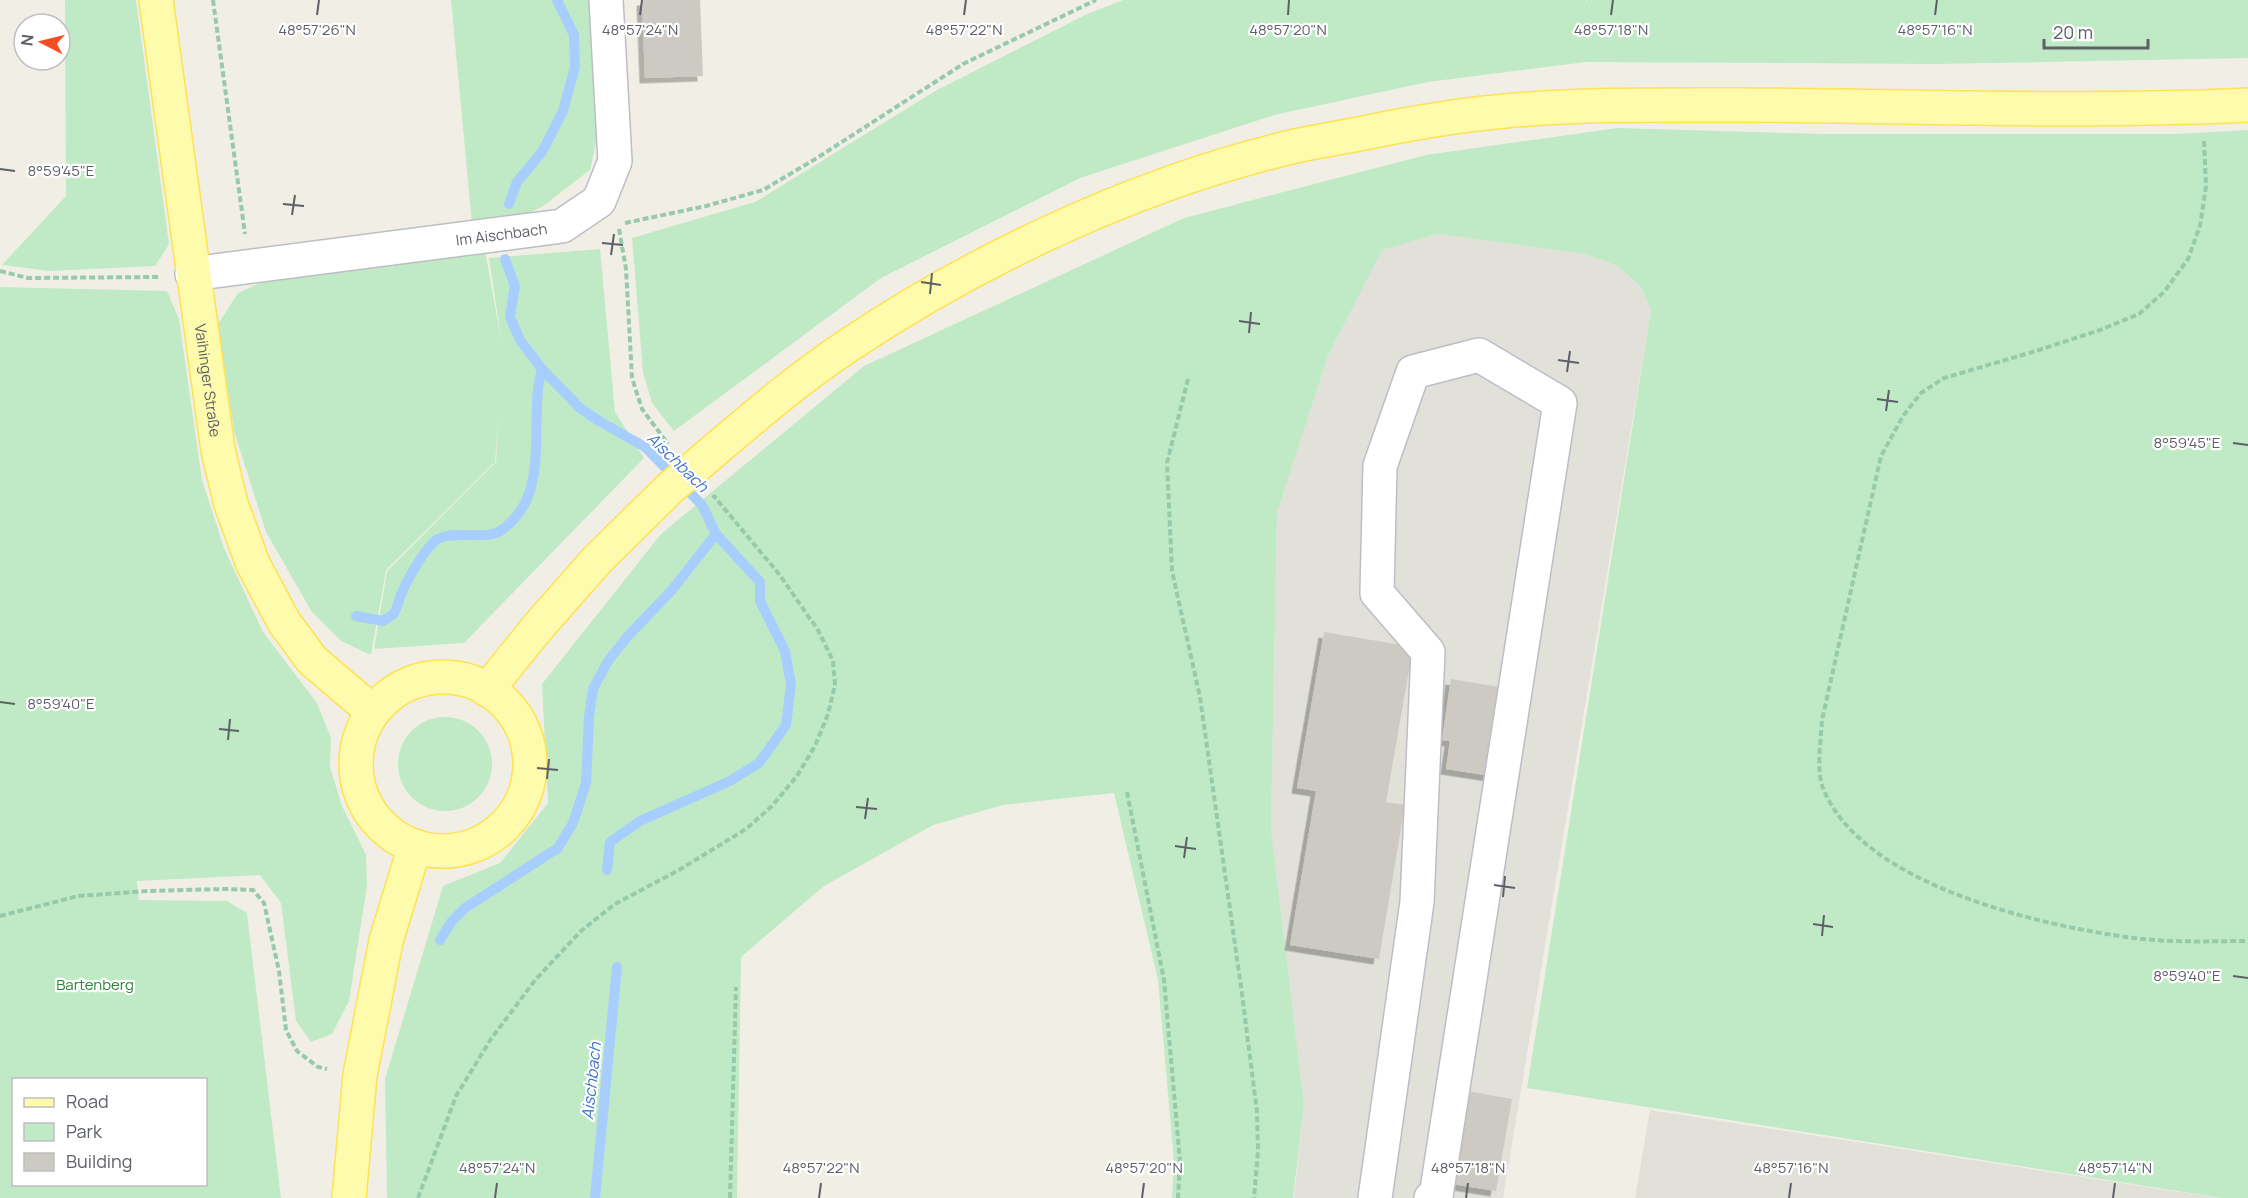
<svg xmlns="http://www.w3.org/2000/svg" width="2248" height="1198" font-family="Manrope,sans-serif">
<defs>
<filter id="shadow"><feDropShadow dx="-5.5" dy="5.5" stdDeviation="0" flood-color="#0004"/></filter>
</defs>
<rect width="100%" height="100%" fill="#f1efe5"/>
<g fill="#e1e1da">
<polygon points="1438,234 1585,254 1618,266 1641,287 1651,310 1503,1198 1294,1198 1304,1104 1271,830 1277,513 1328,356 1382,249"/>
<polygon points="1650,1110 2218,1198 1635,1198"/>
</g>
<g fill="#c0eac5" fill-rule="evenodd">
<polygon points="65,0 136,0 169,244 155,266 50,271 2,265 66,196"/>
<polygon points="451,0 590,0 599,129 590,170 543,206 522,217 472,224"/>
<polygon points="1123,0 1586,0 1586,3 1587,0 2248,0 2248,58 1937,64 1586,62 1428,82 1274,115 1080,178 881,278 674,431 652,403 643,372 632,238 755,202 937,90 1085,15"/>
<polygon points="1617,128 1822,134 2176,134 2248,130 2248,1198 2221,1198 1527,1088 1651,310 1641,287 1618,266 1585,254 1438,234 1382,250 1328,356 1277,513 1271,829 1304,1104 1293,1198 1172,1198 1174,1162 1158,980 1114,793 1003,805 933,825 824,886 741,957 737,1198 387,1198 385,1079 443,886 500,863 548,803 542,684 661,534 864,366 1184,218 1426,155"/>
<polygon points="484,245 502,345 489,258 600,249 615,412 644,458 464,643 374,649 387,571 496,462 499,413 495,462 386,570 371,655 341,641 312,612 266,532 234,431 218,324 238,293 264,281"/>
<path d="M0 287 167 291 179 319 202 480 224 548 263 632 317 703 331 738 330 767 342 806 366 855 367 886 349 1001 332 1034 311 1042 296 1021 281 903 260 875 137 881 139 900 227 901 247 913 281 1198H0ZM14 1080H206V1184H14Z"/>
<circle cx="445" cy="764" r="47"/>
</g>
<g fill="none" stroke-linecap="round" stroke-linejoin="round">
<g stroke="#a7ceff" stroke-width="10">
<polyline points="509,204 517,182 542,152 563,111 575,67 574,35 557,0"/>
<polyline points="505,259 515,286 510,317 520,340 542,369 580,408 599,421 645,447 702,505 716,534 760,582 760,601 785,651 791,684 786,725 759,763 730,781 640,821 610,842 607,870"/>
<path d="M356 616 383 621C386 619 392 616 394 613 398 607 399 598 402 592 410 575 421 555 434 542 449 528 485 541 500 531 554 496 527 421 542 369"/>
<polyline points="440,940 452,921 465,908 558,848 573,823 586,783 589,717 593,689 608,661 628,636 672,590 716,534"/>
<polyline points="595,1198 617,967"/>
</g>
</g>
<g fill="#cccac2" filter="url(#shadow)">
<polygon points="642,0 700,0 703,76 645,78"/>
<polygon points="1324,632 1413,647 1386,802 1405,805 1379,959 1290,945 1316,791 1297,788"/>
<polygon points="1451,679 1505,688 1492,776 1446,769 1450,741 1442,740"/>
<polygon points="1467,1091 1512,1099 1496,1191 1452,1184"/>
</g>
<g fill="none" stroke-linecap="round" stroke-linejoin="round">
<g stroke="#bdbec5" stroke-width="36">
<g id="minor">
<path id="s1" d="M192 274 562 226 599 201 615 161 606 0"/>
<polyline points="1375,1198 1417,902 1428,652 1377,593 1380,466 1413,372 1479,355 1560,403 1436,1196 1431,1198"/>
</g>
</g>
<g stroke="#fee251" stroke-width="36">
<g id="major">
<path id="s2" d="M156 0 218 450 231 504 253 564 284 622 312 660 373 712"/>
<path d="M708 456C754 417 799 378 849 345 976 260 1131 187 1279 150 1306 143 1333 139 1359 134 1407 124 1456 115 1505 111 1583 104 1663 105 1741 105 1910 106 2079 113 2248 105"/>
<circle cx="443" cy="764" r="87"/>
<polyline points="487,690 538,627 597,560 669,489"/>
<polyline points="349,1198 360,1075 386,941 415,846"/>
</g>
</g>
<g stroke="#97c9ab" stroke-width="4" stroke-dasharray="6 3" stroke-linecap="butt">
<polyline points="213,0 245,234"/>
<path d="M2204 141 2206 186 2200 226 2188 259 2164 292 2139 314 2100 330 2036 351 1944 378 1921 393 1903 416 1881 456 1822 720C1821 739 1816 771 1823 788 1861 885 2041 926 2134 938 2172 943 2211 941 2248 941"/>
<polyline points="625,223 706,206 763,190 817,158 963,64 1096,0"/>
<polyline points="619,229 626,269 632,378 642,409 668,444"/>
<polyline points="0,271 28,278 159,277"/>
<polyline points="1188,379 1167,463 1172,571 1200,697 1242,994 1257,1112 1258,1151 1254,1198"/>
<polyline points="1127,792 1164,980 1180,1161 1178,1198"/>
<polyline points="0,916 78,896 148,891 225,889 253,890 264,903 279,971 286,1030 297,1051 318,1067 327,1069"/>
<polyline points="418,1198 456,1096 491,1039 536,979 581,931 615,904 679,870 746,829 772,806 797,776 815,746 828,714 835,685 833,661 818,630 779,574 713,495"/>
<polyline points="730,1198 736,987"/>
</g>
<use href="#minor" stroke="#fff" stroke-width="33"/>
<use href="#major" stroke="#fffbac" stroke-width="33"/>
<g stroke="#fee251" stroke-width="36" stroke-linecap="butt">
<polyline id="major-bridge" points="669,489 708,456"/>
</g>
<use href="#major-bridge" stroke="#fffbac" stroke-width="33"/>
</g>
<path fill="none" stroke="#5d6067" stroke-width="2" d="M317 15 319 0M640 15 642 0M964 15 966 0M1288 15 1289 0M1611 15 1613 0M1935 15 1937 0M0 169 15 171M283 204 304 206M292 215 295 195M602 243 623 245M611 255 614 234M921 282 941 285M930 294 932 273M1239 321 1260 324M1249 333 1251 312M1558 360 1579 363M1567 372 1570 351M1877 399 1898 402M1886 411 1889 390M2233 443 2248 445M0 702 15 704M219 729 239 731M228 740 230 719M537 768 558 770M547 779 549 759M856 807 877 809M865 819 868 798M1175 846 1196 849M1184 858 1187 837M1494 885 1515 888M1503 897 1505 876M1813 924 1833 927M1822 936 1824 915M2233 976 2248 978M495 1198 497 1183M819 1198 821 1183M1142 1198 1144 1183M1466 1198 1468 1183M1789 1198 1791 1183M2113 1198 2115 1183"/>
<g text-anchor="middle" dominant-baseline="central" stroke-width="4.5" stroke-linejoin="round" paint-order="stroke">
<g font-size="15" fill="#5d6067" stroke="#fff">
<text stroke="none"><textPath href="#s1" startOffset="312">Im Aischbach</textPath></text>
<text stroke="none"><textPath href="#s2" startOffset="384">Vaihinger Straße</textPath></text>
</g>
<g font-size="15" fill="#2d853c" stroke="#fff">
<text x="95" y="984">Bartenberg</text>
</g>
<g font-size="16" font-style="italic" fill="#3e73ce" stroke="#fff">
<text transform="translate(678 462) rotate(44)">Aischbach</text>
<text transform="translate(591 1081) rotate(-84)">Aischbach</text>
</g>
</g>
<g font-size="15" text-anchor="middle" fill="#5d6067" stroke="#fff" stroke-width="4.5" stroke-linejoin="round" paint-order="stroke">
<text x="317" y="35">48°57'26"N</text>
<text x="640" y="35">48°57'24"N</text>
<text x="964" y="35">48°57'22"N</text>
<text x="1288" y="35">48°57'20"N</text>
<text x="1611" y="35">48°57'18"N</text>
<text x="1935" y="35">48°57'16"N</text>
<text x="61" y="176">8°59'45"E</text>
<text x="2187" y="448">8°59'45"E</text>
<text x="61" y="709">8°59'40"E</text>
<text x="2187" y="981">8°59'40"E</text>
<text x="497" y="1173">48°57'24"N</text>
<text x="821" y="1173">48°57'22"N</text>
<text x="1144" y="1173">48°57'20"N</text>
<text x="1468" y="1173">48°57'18"N</text>
<text x="1791" y="1173">48°57'16"N</text>
<text x="2115" y="1173">48°57'14"N</text>
</g>
<rect x="12" y="1078" width="195" height="108" fill="#ffffff" stroke="#bebfc2" stroke-width="1.5"/>
<rect x="24" y="1098" width="30" height="9" fill="#fffbac" stroke="#bebfc2" stroke-width="1.5"/>
<text x="66" y="1108" font-size="18" fill="#5d6067">Road</text>
<rect x="24" y="1123" width="30" height="18" fill="#c0eac5" stroke="#bebfc2" stroke-width="1.5"/>
<text x="66" y="1138" font-size="18" fill="#5d6067">Park</text>
<rect x="24" y="1153" width="30" height="18" fill="#cccac2" stroke="#bebfc2" stroke-width="1.5"/>
<text x="66" y="1168" font-size="18" fill="#5d6067">Building</text>
<g transform="translate(42 42) rotate(277)"><circle r="28" fill="#ffffff" stroke="#bebfc2" stroke-width="1.5"/>
<path d="M0-4.5L10 22L0 15L-10 22Z" fill="#f84d23"/>
<text y="-9" font-size="16" font-weight="bold" text-anchor="middle" fill="#5d6067">N</text>
</g>
<path d="M2044 39v9h104v-9" fill="none" stroke="#5d6067" stroke-width="3"/>
<text x="2053" y="39" font-size="18" fill="#5d6067" stroke="#ffffff" stroke-width="4.5" paint-order="stroke">20 m</text>
</svg>
